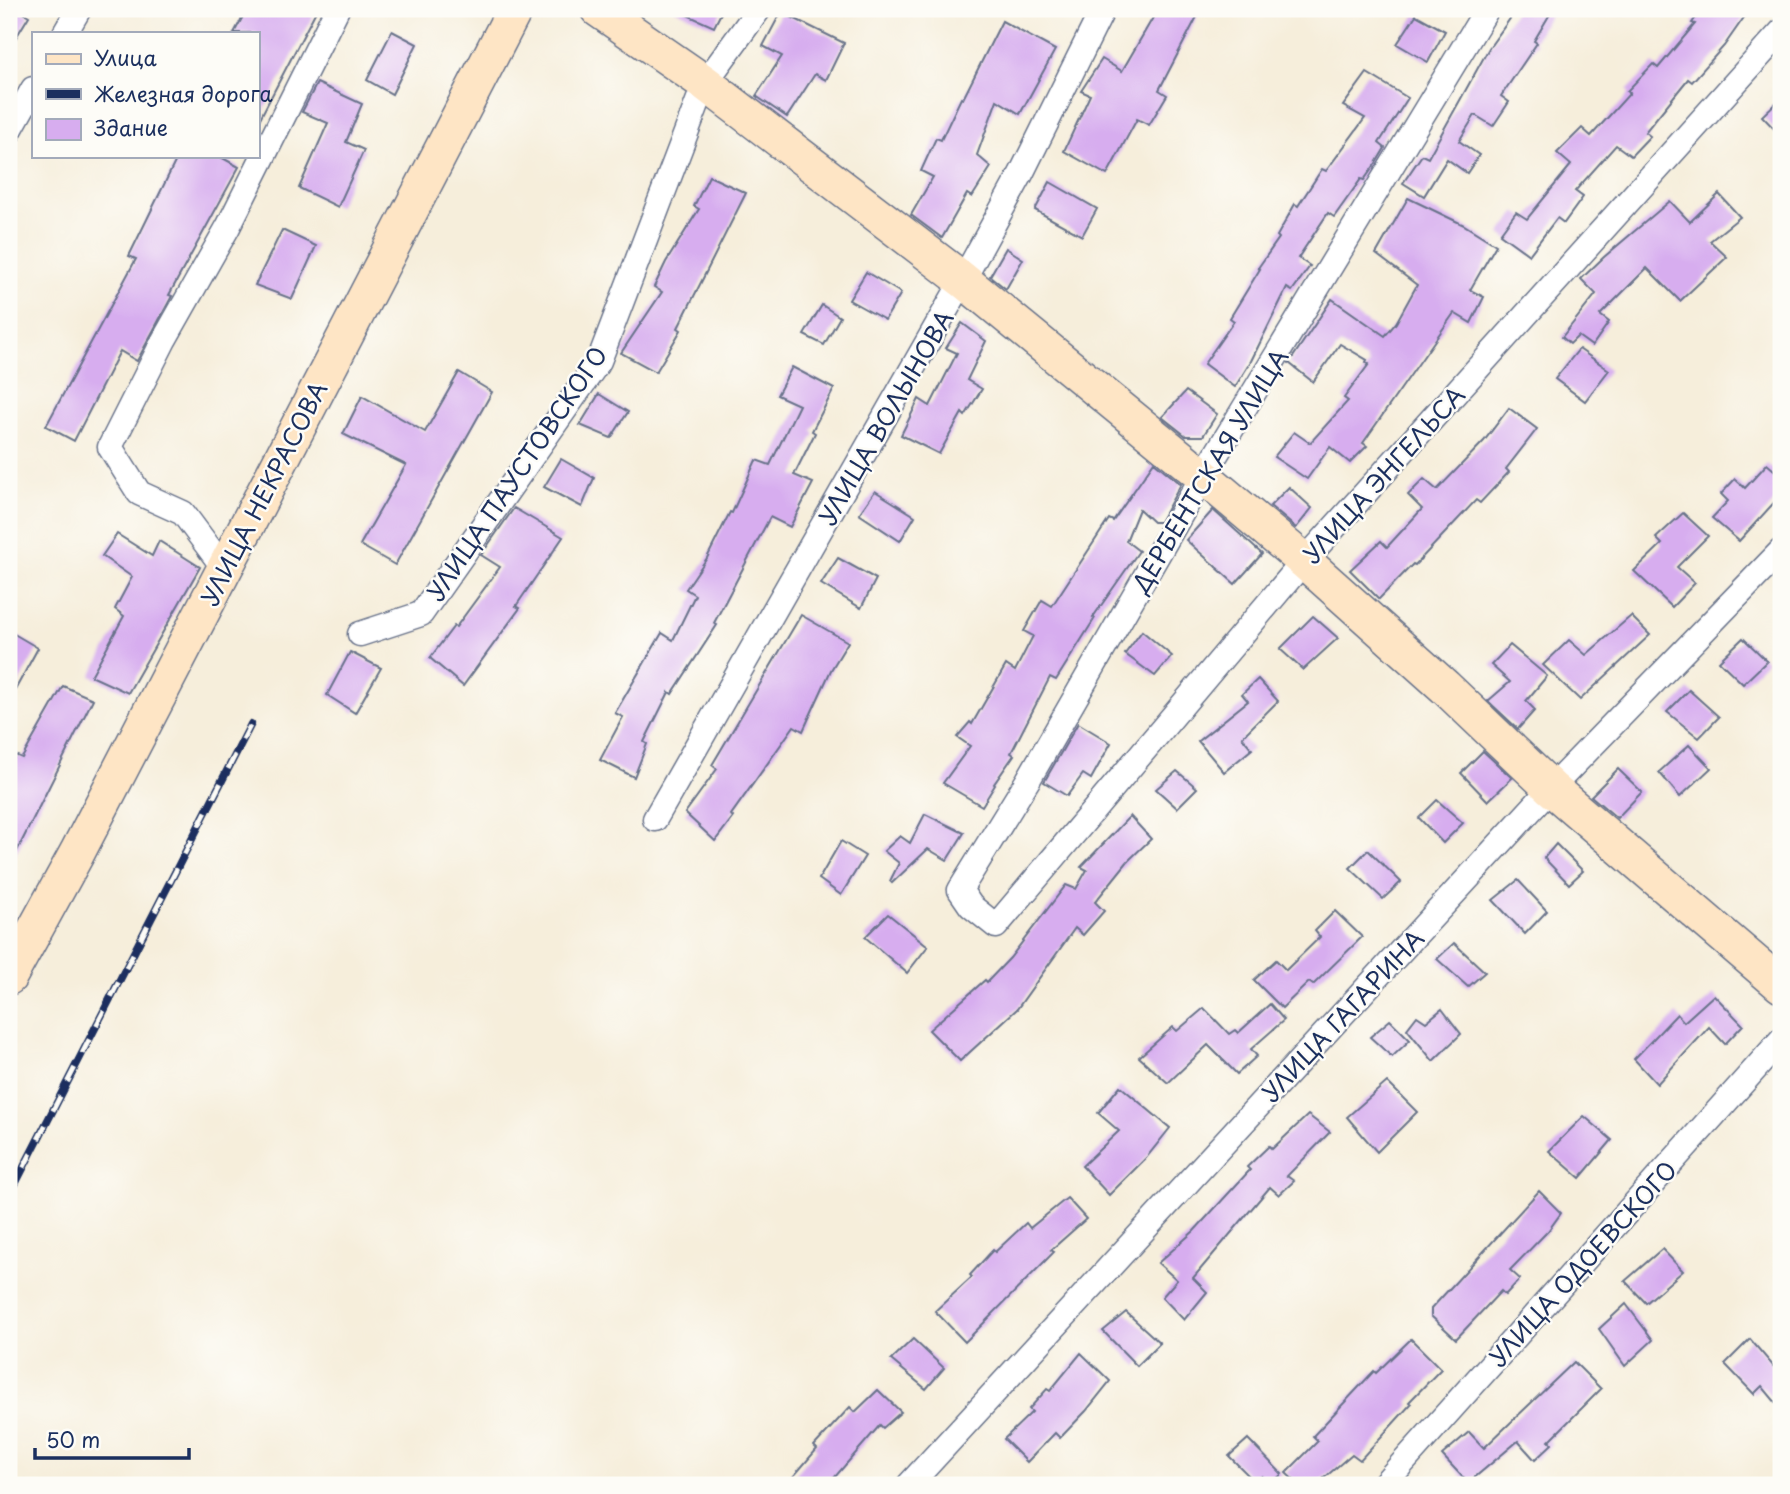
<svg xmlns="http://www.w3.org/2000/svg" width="1790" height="1494" font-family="'Playpen Sans',sans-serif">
<rect width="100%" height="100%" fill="#fdfcf7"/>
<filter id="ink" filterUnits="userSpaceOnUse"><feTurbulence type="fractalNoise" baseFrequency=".0143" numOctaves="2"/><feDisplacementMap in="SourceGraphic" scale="14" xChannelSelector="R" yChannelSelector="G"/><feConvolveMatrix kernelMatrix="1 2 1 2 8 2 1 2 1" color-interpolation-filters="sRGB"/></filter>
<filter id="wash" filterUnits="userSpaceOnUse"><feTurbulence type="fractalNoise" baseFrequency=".00686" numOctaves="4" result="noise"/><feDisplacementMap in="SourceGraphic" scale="28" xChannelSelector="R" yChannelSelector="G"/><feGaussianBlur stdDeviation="1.57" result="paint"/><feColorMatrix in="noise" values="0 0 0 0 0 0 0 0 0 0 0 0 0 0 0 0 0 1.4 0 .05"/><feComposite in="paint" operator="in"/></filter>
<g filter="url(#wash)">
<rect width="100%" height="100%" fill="#f6eedb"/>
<g id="blocks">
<g fill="#d7adef">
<polygon points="9,9 17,9 29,16 9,49"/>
<polygon points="247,9 317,9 257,124 257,33 234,33"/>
<polygon points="674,9 723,9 714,27"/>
<polygon points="1158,9 1201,9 1159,90 1167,95 1149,125 1137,119 1107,175 1064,151 1090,95 1081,91 1102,59 1122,71"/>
<polygon points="1517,9 1553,9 1534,41 1537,43 1501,96 1509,102 1493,126 1475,115 1459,141 1479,155 1467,173 1447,159 1424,196 1403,183 1422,155 1428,158 1489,48"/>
<polygon points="1702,9 1736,9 1745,16 1724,46 1692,82 1688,79 1645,132 1650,136 1631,156 1616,145 1575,191 1583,197 1564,223 1557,218 1529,255 1500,234 1516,212 1527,219 1571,165 1557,153 1582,128 1591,136 1630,93 1627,91 1653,64 1658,68 1695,24 1692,23"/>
<polygon points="781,12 844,43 826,80 815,74 787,117 756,96 782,56 763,46"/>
<polygon points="1416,15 1445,31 1428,62 1397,44"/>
<polygon points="1002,21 1055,50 1020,114 997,100 977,155 991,167 972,197 967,194 942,238 911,215 933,177 921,171 936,138 941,140 961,98 963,99"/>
<polygon points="392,31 417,44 392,94 367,80"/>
<polygon points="1367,73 1408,98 1379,143 1385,148 1376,163 1364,180 1361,179 1334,217 1328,213 1298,258 1310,266 1292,291 1287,288 1251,361 1235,387 1204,364 1234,321 1230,318 1260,269 1258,268 1279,238 1277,236 1295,204 1298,206 1322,169 1326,171 1365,118 1343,106"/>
<polygon points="317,83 362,104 346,142 364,150 338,207 299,188 328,123 302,112"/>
<polygon points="1781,98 1781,136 1762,116"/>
<polygon points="178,156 219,156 239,167 169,295 172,296 137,361 120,351 74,441 46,426 136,259 129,256"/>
<polygon points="709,176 746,193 678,328 681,330 656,372 621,353 662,292 654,287 666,262 699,209 694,206"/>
<polygon points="1050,182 1097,209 1082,236 1035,210"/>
<polygon points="1719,194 1740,217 1710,241 1727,257 1680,301 1647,268 1600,315 1609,322 1592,346 1578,336 1570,344 1562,337 1596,294 1581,279 1604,257 1670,201 1690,222"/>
<polygon points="1408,198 1464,225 1496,245 1470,290 1484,297 1471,323 1454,313 1363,443 1367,446 1350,463 1330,447 1307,479 1274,457 1294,432 1310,443 1348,401 1344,398 1369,364 1366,362 1367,360 1340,344 1313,382 1289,363 1332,299 1385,336 1396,323 1417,285 1376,254"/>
<polygon points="282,230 316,246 292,299 255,285"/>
<polygon points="1006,248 1023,259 1006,289 990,276"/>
<polygon points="866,272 901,293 885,320 849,300"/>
<polygon points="822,305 840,317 824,345 804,335"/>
<polygon points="962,323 986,341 967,380 982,389 965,416 962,413 939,454 901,435 919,399 930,406 957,353 946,348"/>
<polygon points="1579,349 1609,370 1585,401 1555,379"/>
<polygon points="792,367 834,389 812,431 815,433 794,475 813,483 790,527 770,517 714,623 717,625 672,694 669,692 644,742 647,744 634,777 600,760 623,717 615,713 662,633 673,640 695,595 686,589 707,558 730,512 732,513 756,460 770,465 799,405 777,395"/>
<polygon points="459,372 492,392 395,565 360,545 406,465 343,434 362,396 425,432"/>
<polygon points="1186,391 1217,414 1203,436 1186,436 1162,417"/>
<polygon points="599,394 628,412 611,438 580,425"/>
<polygon points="1509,408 1537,429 1506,469 1509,472 1480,503 1476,500 1415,565 1413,564 1379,599 1350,570 1381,541 1387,547 1422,509 1408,495 1424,479 1437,490 1484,441"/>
<polygon points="561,459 594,478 582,507 544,487"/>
<polygon points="1154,462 1181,484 1160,522 1153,522 1139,509 1126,541 1139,551 1093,617 1095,618 1056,680 1050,677 1011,753 1014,755 994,784 995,785 982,806 943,783 970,746 957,737 970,722 972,724 1006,665 1015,671 1033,636 1024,631 1042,600 1052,606 1109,519 1113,521"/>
<polygon points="1767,464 1781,476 1781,495 1739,541 1712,518 1728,501 1721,494 1735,479 1745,488"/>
<polygon points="1289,487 1312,508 1296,528 1270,506"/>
<polygon points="875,491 915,516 900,541 859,514"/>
<polygon points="514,508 563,537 516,606 520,608 463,686 430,658 454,626 456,627 500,567 481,555"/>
<polygon points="1213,510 1262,554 1235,584 1186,540"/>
<polygon points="1683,513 1708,536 1677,567 1695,583 1672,607 1634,571 1662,544 1656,538"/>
<polygon points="117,534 152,556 159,541 200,567 128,693 91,676 124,616 115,609 132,577 102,556"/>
<polygon points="838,558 876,579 861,608 821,584"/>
<polygon points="801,615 848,642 831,670 803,731 794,726 731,815 733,817 715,841 685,813 717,769 712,765"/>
<polygon points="1313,616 1338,638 1303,670 1280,649"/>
<polygon points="1631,616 1650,635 1580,700 1543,665 1569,640 1586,655"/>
<polygon points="9,631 38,648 9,701"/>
<polygon points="1142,631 1172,656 1155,676 1125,654"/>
<polygon points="1743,638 1767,661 1743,684 1719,661"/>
<polygon points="1510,645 1547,676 1526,701 1535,710 1518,729 1488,701 1510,682 1491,665"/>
<polygon points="350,652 381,668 355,713 327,695"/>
<polygon points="1258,679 1278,701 1242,737 1252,749 1224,772 1198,741 1248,701 1242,694"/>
<polygon points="63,686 93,699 9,867 9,768 15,755 22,758"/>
<polygon points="1689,690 1719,717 1699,738 1667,712"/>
<polygon points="1078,723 1111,743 1091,779 1083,774 1067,796 1044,782"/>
<polygon points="1689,745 1711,768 1680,797 1659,772"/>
<polygon points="1483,751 1512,778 1488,801 1461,773"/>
<polygon points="1618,769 1642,792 1617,818 1591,796"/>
<polygon points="1177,771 1197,788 1177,808 1156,789"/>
<polygon points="1437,800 1463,823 1443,843 1419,818"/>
<polygon points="925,814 964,833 947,860 928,849 892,883 890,881 899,863 884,851 900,836 910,843"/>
<polygon points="1130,816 1151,839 1128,861 1095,902 1104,911 1083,935 1075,928 1017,1009 960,1061 929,1030 985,980 987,982 1010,958 1066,885 1076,889 1087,870 1081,867"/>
<polygon points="841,841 865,856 841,895 819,879"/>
<polygon points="1556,844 1583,871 1569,884 1544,858"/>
<polygon points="1368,850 1401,882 1383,899 1350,868"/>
<polygon points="1518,880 1547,911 1525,934 1493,900"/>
<polygon points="1335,911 1362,937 1313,985 1309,982 1282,1008 1254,980 1276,960 1286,970 1320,937 1315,931"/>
<polygon points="888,914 928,946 907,973 865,937"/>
<polygon points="1454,943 1485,972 1468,987 1437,959"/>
<polygon points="1714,995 1743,1025 1725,1044 1709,1027 1657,1084 1634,1059 1677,1014 1684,1022"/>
<polygon points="1270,1004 1284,1020 1251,1049 1257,1056 1237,1074 1208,1045 1168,1083 1139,1057 1173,1027 1177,1031 1204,1008 1229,1034 1235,1030 1238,1033"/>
<polygon points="1442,1009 1461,1034 1433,1061 1407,1029 1417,1016 1426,1022"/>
<polygon points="1390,1020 1410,1040 1392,1057 1370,1037"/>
<polygon points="1387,1082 1417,1112 1377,1152 1347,1117"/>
<polygon points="1120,1086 1170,1128 1146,1158 1109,1195 1082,1166 1119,1131 1098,1113"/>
<polygon points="1308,1115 1330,1132 1287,1176 1294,1181 1279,1195 1270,1187 1193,1278 1207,1292 1184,1320 1162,1297 1177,1280 1158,1263 1194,1231 1250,1170 1247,1167 1269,1146 1272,1149"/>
<polygon points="1584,1116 1612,1140 1580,1178 1549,1151"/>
<polygon points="1539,1191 1561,1213 1548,1231 1510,1270 1520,1279 1505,1295 1501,1291 1456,1339 1431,1316 1431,1309"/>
<polygon points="1067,1198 1086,1219 1051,1250 1054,1252 965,1342 935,1311 972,1277 970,1275 993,1250 995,1252 1026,1223 1030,1228"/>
<polygon points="1662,1249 1683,1271 1646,1303 1625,1281"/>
<polygon points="1626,1304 1653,1340 1625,1366 1599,1329"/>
<polygon points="1126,1312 1160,1343 1137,1366 1103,1331"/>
<polygon points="913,1339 944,1368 926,1389 891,1360"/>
<polygon points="1411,1339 1441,1369 1409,1402 1411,1404 1360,1460 1352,1454 1316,1485 1299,1485 1286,1473 1318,1441 1313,1436 1374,1371 1376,1373"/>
<polygon points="1750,1339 1781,1375 1781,1409 1762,1386 1754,1394 1725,1364"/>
<polygon points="1081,1353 1110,1381 1086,1411 1060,1438 1055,1433 1027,1462 1004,1439 1032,1412 1029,1409 1047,1389 1050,1391"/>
<polygon points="1574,1362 1601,1389 1549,1441 1552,1444 1535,1460 1518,1441 1468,1483 1442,1455 1469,1432 1484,1448"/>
<polygon points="878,1390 901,1412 883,1428 880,1425 828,1485 786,1485 817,1449 814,1446 850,1407 855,1412"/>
<polygon points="1248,1439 1282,1474 1271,1484 1262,1476 1255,1482 1229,1456"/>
</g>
</g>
</g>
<g filter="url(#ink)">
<use href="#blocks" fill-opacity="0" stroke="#68728a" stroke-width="2"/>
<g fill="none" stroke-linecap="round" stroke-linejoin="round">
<g stroke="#68728a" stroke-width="27">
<g id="street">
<polyline points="1487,9 1203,476 1028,780 960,890 971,906 996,926 1304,561 1781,32"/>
<polyline points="65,33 79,9"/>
<polyline points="9,132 33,89"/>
<polyline points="224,568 183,513 139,493 110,447 164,340 228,227 337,9"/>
<polyline points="360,634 421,614 599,361 705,83 759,9"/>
<polyline points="655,819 963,280 1021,174 1103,9"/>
<polyline points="909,1485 1551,788 1781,551"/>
<polyline points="1383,1485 1781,1040"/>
</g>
</g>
<g stroke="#68728a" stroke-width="38">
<g id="secondary">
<polyline points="598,9 705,83 963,280 1203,476 1304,561 1445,687 1551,788 1781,985"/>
<polyline points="9,977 77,853 515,9"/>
</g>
</g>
<use href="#street" stroke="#fff" stroke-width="24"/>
<use href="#secondary" stroke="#fee5c5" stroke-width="35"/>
<g stroke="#1b2f5e" stroke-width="8">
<polyline id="rail" points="9,1196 251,724"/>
</g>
<use href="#rail" stroke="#fdfcf7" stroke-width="5" stroke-dasharray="16" stroke-linecap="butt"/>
</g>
</g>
<g text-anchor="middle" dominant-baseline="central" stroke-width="5" stroke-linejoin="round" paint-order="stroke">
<g font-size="24" fill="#1b2f5e" stroke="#fdfcf7">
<text transform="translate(885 417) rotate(-60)">УЛИЦА ВОЛЫНОВА</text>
<text transform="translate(1209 470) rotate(-59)">ДЕРБЕНТСКАЯ УЛИЦА</text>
<text transform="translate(516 473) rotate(-56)">УЛИЦА ПАУСТОВСКОГО</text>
<text transform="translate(1383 474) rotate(-48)">УЛИЦА ЭНГЕЛЬСА</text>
<text transform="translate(263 493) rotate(-63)">УЛИЦА НЕКРАСОВА</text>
<text transform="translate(1342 1015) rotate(-47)">УЛИЦА ГАГАРИНА</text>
<text transform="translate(1582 1263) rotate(-48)">УЛИЦА ОДОЕВСКОГО</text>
</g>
</g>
<rect width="1790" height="1494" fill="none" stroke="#fdfcf7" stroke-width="35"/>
<rect x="32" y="32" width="228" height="126" fill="#fdfcf7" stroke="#a3aaba" stroke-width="2"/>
<rect x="46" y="54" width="35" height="10" fill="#fee5c5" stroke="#a3aaba" stroke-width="2"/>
<text x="94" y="66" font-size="21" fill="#1b2f5e">Улица</text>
<rect x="46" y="89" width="35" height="10" fill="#1b2f5e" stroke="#a3aaba" stroke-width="2"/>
<text x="94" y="102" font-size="21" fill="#1b2f5e">Железная дорога</text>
<rect x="46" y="119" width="35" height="21" fill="#d7adef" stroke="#a3aaba" stroke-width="2"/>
<text x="94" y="136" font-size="21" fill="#1b2f5e">Здание</text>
<path d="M35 1448v10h154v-10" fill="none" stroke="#1b2f5e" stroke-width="3.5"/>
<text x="46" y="1448" font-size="21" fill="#1b2f5e" stroke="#fdfcf7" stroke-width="5" paint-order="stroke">50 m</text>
</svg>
